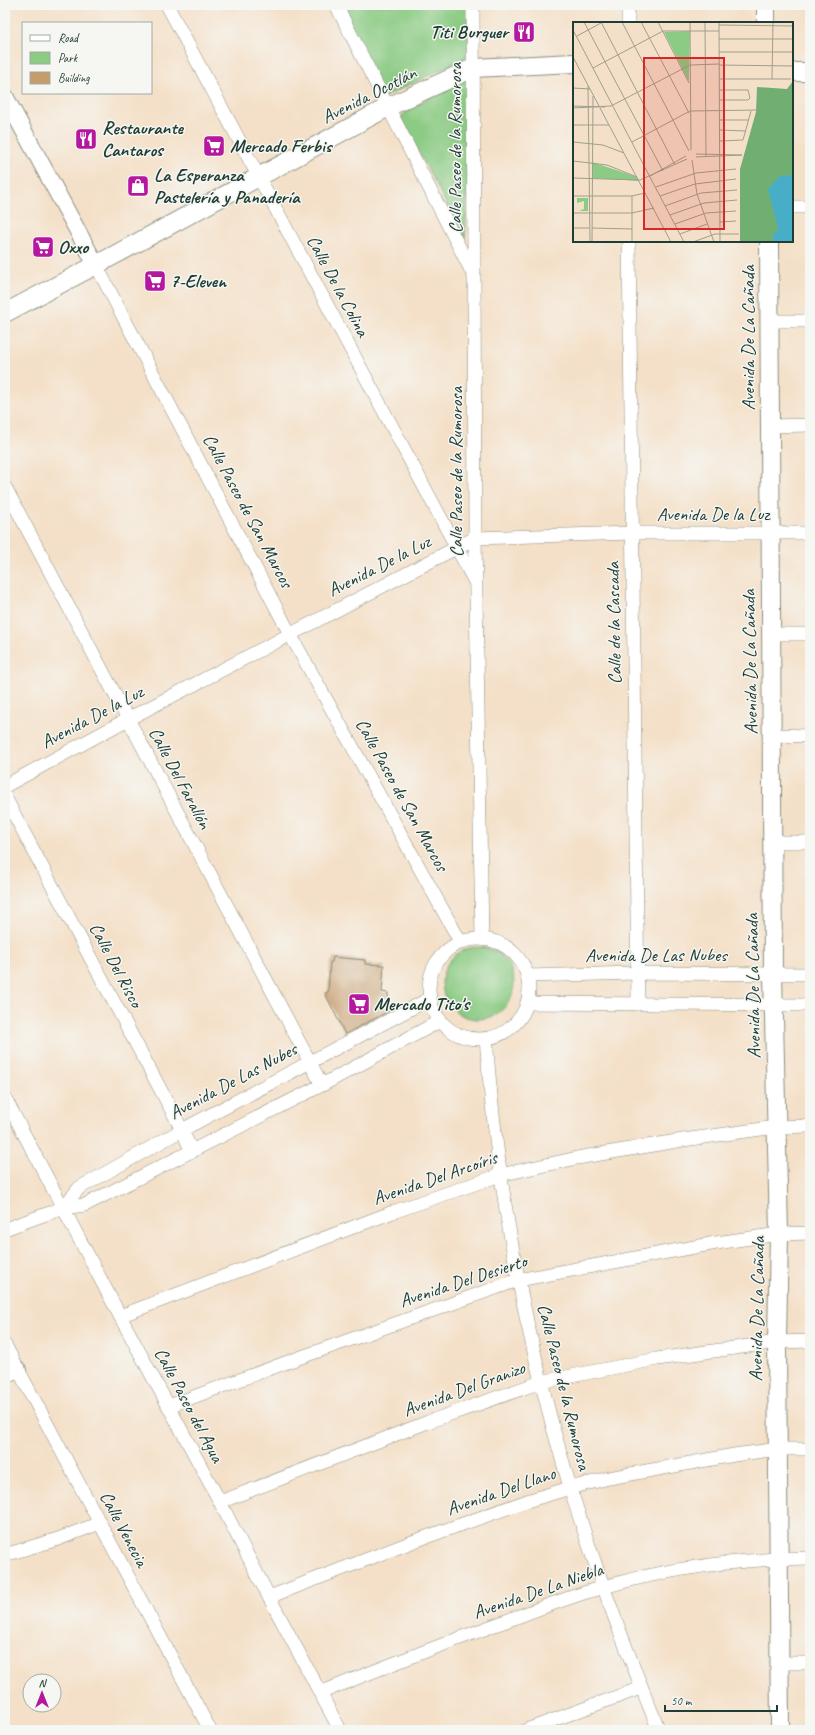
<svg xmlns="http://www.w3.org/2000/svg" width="815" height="1735" font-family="Caveat,sans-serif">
<rect width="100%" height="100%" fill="#f6f6f2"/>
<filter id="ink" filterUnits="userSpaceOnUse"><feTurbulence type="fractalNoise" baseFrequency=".025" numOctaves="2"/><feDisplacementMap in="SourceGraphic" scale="8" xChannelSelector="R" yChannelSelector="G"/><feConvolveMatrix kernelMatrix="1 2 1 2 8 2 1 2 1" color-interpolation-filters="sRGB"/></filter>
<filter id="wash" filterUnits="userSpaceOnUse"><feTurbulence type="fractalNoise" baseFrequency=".012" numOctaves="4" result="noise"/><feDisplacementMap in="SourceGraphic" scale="16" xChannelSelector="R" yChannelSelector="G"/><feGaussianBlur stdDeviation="0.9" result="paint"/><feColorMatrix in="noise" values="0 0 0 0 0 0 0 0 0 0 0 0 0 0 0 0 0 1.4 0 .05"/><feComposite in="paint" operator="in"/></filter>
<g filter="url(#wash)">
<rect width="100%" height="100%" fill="#f4e0c8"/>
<g fill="#8bcb83" stroke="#55845c">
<polygon points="338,5 469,5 469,56 384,97"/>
<polygon points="471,68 472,94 465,239 400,117"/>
<circle cx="478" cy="983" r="36"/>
</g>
<g id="blocks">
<polygon fill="#c69c6d" points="333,957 365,960 365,964 384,965 382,992 388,993 389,1011 345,1034 325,993 328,992 330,962 332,962"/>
</g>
</g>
<g filter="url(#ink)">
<use href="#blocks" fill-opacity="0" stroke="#8a8e7e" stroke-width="1"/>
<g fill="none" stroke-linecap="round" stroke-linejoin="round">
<g stroke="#8a8e7e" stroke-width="14">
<g id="minor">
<polyline points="167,5 475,582"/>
<polyline points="336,5 473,274"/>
<polyline points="473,5 475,538 482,939"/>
<polyline points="628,23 628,5"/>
<polyline points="792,207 810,207"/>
<polyline points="629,241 638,1004"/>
<polyline points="96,265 290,634 461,943"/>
<polyline points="769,321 810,321"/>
<polyline points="770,426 810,425"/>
<polyline points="5,487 322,1085"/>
<polyline points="772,634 810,634"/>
<polyline points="772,735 810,736"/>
<polyline points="5,786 128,719 475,538 632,533 810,533"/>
<polyline points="5,797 182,1130 192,1152"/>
<polyline points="773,842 810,842"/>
<circle cx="479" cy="989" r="50"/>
<polyline points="527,976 636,973 810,974"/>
<polyline points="527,1003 810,1005"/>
<path d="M486 1039C497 1191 526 1341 570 1487 595 1569 626 1650 659 1730"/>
<polyline points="5,1098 120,1316 220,1502 269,1597 340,1730"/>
<polyline points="63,1208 79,1188 182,1130 429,999"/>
<polyline points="5,1229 63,1208 85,1205 322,1085 440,1021"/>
<polyline points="120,1316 393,1212 500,1175 577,1158 683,1140 776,1127 810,1126"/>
<polyline points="5,1345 210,1730"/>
<polyline points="169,1406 293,1360 518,1280 716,1243 779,1234 810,1233"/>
<polyline points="220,1502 428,1422 541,1382 657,1359 777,1342 810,1341"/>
<polyline points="5,1555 58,1539 100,1523"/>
<polyline points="269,1597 412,1542 527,1501 570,1488 609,1478 734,1455 778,1449 810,1449"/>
<polyline points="780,1663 810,1663"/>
<path d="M320 1693C378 1669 436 1647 495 1625 531 1612 567 1597 604 1587 669 1568 742 1559 810 1558"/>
<polyline points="526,1730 641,1688"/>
</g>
</g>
<g stroke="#8a8e7e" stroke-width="18">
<g id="tertiary">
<polyline points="5,96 96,265"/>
<polyline points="5,1375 18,1370"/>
</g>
</g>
<g stroke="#8a8e7e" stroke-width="20">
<g id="secondary">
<polyline points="766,5 766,23"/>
<polyline points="792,72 810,72"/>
<polyline points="769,241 773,974 779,1234 777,1342 780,1730"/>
<polyline points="5,313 96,265 388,107 473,68 574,63"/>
</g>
</g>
<use href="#minor" stroke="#fff" stroke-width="13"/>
<use href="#tertiary" stroke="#fff" stroke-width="16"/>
<use href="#secondary" stroke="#fff" stroke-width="18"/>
</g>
</g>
<defs>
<g id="restaurant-square" transform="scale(1.15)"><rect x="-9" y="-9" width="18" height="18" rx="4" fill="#b5179e" stroke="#f6f6f2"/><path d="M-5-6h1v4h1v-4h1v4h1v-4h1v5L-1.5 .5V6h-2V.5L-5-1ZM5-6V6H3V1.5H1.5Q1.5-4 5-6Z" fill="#fff"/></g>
<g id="supermarket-square" transform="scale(1.15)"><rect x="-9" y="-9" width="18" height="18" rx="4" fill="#b5179e" stroke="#f6f6f2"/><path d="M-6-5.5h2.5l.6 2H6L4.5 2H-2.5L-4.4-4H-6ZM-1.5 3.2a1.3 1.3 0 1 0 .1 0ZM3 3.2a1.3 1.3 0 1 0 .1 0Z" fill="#fff"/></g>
<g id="shop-square" transform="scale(1.15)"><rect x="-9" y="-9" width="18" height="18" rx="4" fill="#b5179e" stroke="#f6f6f2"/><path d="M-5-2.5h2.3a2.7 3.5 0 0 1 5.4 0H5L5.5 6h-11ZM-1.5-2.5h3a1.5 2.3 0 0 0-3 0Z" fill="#fff"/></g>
</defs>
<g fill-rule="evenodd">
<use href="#restaurant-square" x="524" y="32"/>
<use href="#restaurant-square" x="86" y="139"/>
<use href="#supermarket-square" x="214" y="146"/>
<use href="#shop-square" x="138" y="186"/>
<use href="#supermarket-square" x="43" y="247"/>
<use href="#supermarket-square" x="155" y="281"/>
<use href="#supermarket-square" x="359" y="1004"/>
</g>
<g text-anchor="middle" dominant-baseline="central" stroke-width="3" stroke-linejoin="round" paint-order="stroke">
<g font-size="19" font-weight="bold" fill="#1f3d34" stroke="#f6f6f2" text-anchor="start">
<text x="508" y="32" text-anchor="end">Titi Burguer</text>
<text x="102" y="128">Restaurante<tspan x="102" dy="22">Cantaros</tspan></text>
<text x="230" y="146">Mercado Ferbis</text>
<text x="154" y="175">La Esperanza<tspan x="154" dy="22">Pastelería y Panadería</tspan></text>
<text x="58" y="247">Oxxo</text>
<text x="170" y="281">7-Eleven</text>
<text x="374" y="1004">Mercado Tito's</text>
</g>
<g font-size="19" fill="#1f3d34" stroke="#f6f6f2">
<text transform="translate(369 95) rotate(-27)">Avenida Ocotlán</text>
<text transform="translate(455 148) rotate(-90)">Calle Paseo de la Rumorosa</text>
<text transform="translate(338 286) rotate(62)">Calle De la Colina</text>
<text transform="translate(748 338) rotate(-90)">Avenida De La Cañada</text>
<text transform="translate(456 472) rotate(-90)">Calle Paseo de la Rumorosa</text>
<text transform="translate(248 511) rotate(62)">Calle Paseo de San Marcos</text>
<text x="713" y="514">Avenida De la Luz</text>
<text transform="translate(379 566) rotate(-27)">Avenida De la Luz</text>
<text transform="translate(614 623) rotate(-91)">Calle de la Cascada</text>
<text transform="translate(750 662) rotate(-91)">Avenida De La Cañada</text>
<text transform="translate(92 717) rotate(-28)">Avenida De la Luz</text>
<text transform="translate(180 778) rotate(62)">Calle Del Farallón</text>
<text transform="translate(402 795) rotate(61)">Calle Paseo de San Marcos</text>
<text x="656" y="955">Avenida De Las Nubes</text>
<text transform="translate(116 965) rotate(62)">Calle Del Risco</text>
<text transform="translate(753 986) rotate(-91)">Avenida De La Cañada</text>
<text transform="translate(233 1081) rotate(-28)">Avenida De Las Nubes</text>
<text transform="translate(435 1178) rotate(-19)">Avenida Del Arcoíris</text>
<text transform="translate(463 1281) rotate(-18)">Avenida Del Desierto</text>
<text transform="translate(757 1309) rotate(-89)">Avenida De La Cañada</text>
<text transform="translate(564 1387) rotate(76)">Calle Paseo de la Rumorosa</text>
<text transform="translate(464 1389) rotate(-20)">Avenida Del Granizo</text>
<text transform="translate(189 1405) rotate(62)">Calle Paseo del Agua</text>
<text transform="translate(501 1491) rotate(-19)">Avenida Del Llano</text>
<text transform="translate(124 1529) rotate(62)">Calle Venecia</text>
<text transform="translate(538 1591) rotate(-19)">Avenida De La Niebla</text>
</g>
</g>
<g transform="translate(573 22)">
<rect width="220" height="220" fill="#f4e0c8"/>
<path d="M117 9 116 60 91 10ZM19 140 64 155 66 159 19 156ZM4 176H15V189H6L11 187V179L4 181Z" fill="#8bcb83"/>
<path d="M220 59V220H167V147L183 90 184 65 214 67Z" fill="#70af71"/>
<path d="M220 153V220H200V212L204 210 205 206 195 167 207 154Z" fill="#48aec8"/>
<path fill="none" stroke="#9f9f8d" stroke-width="1" d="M11 0 90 149M28 0 102 143M49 0 116 129M68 0 116 91M85 0 116 61M117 0 118 128M132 0 133 135M146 0 147 220M146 3 220 4M0 8 111 220M4 14 28 1M146 17H220M146 30H220M0 35 26 84M146 43 220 44M20 46 90 9H146M146 57H218M199 57 200 0M15 64 17 220M0 66 17 67M146 68H175L177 76 175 78H146M0 84 32 85M0 86 38 84 117 43 146 42M27 86 98 220M147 98H175M0 103H36M147 108 172 109M147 119 170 118 178 89M0 120 30 123 51 131M59 120 117 89 185 88M123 132 169 133M123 135 169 133M119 138 124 172 141 220M0 139 34 143 64 155M77 154 113 134M0 156 67 158 114 137M83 165 123 151 163 147M0 174H59L72 171M59 174V220M87 174 122 162 163 157M92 184 128 171 164 168M0 191H59L81 186M97 193 131 181 164 178M147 200 163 199M102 202 133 191 163 189M0 206H16M19 206 59 207M107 212 134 202M19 220 20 74M120 220 142 212H166"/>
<path fill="#d62828" fill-opacity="0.15" stroke="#d62828" stroke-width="2" d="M71 36H151V207H71Z"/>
<rect width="220" height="220" fill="none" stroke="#1f3d34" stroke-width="2"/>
</g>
<rect width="815" height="1735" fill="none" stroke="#f6f6f2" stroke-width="20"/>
<rect x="22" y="22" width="130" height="72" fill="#f6f6f2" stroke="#a0aca6"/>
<rect x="30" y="35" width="20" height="6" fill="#ffffff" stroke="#a0aca6"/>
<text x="58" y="42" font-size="12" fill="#1f3d34">Road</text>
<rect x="30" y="52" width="20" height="12" fill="#8bcb83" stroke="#a0aca6"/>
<text x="58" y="62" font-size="12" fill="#1f3d34">Park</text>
<rect x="30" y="72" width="20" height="12" fill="#c69c6d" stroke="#a0aca6"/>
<text x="58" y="82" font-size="12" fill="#1f3d34">Building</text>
<g transform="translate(42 1693)"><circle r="19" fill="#f6f6f2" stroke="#a0aca6"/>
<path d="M0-3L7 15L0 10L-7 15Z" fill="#b5179e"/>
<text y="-6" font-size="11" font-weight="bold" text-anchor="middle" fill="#1f3d34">N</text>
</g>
<path d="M665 1705v6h112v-6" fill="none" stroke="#1f3d34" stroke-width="2"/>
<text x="671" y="1705" font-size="12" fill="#1f3d34" stroke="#f6f6f2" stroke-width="3" paint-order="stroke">50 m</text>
</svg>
